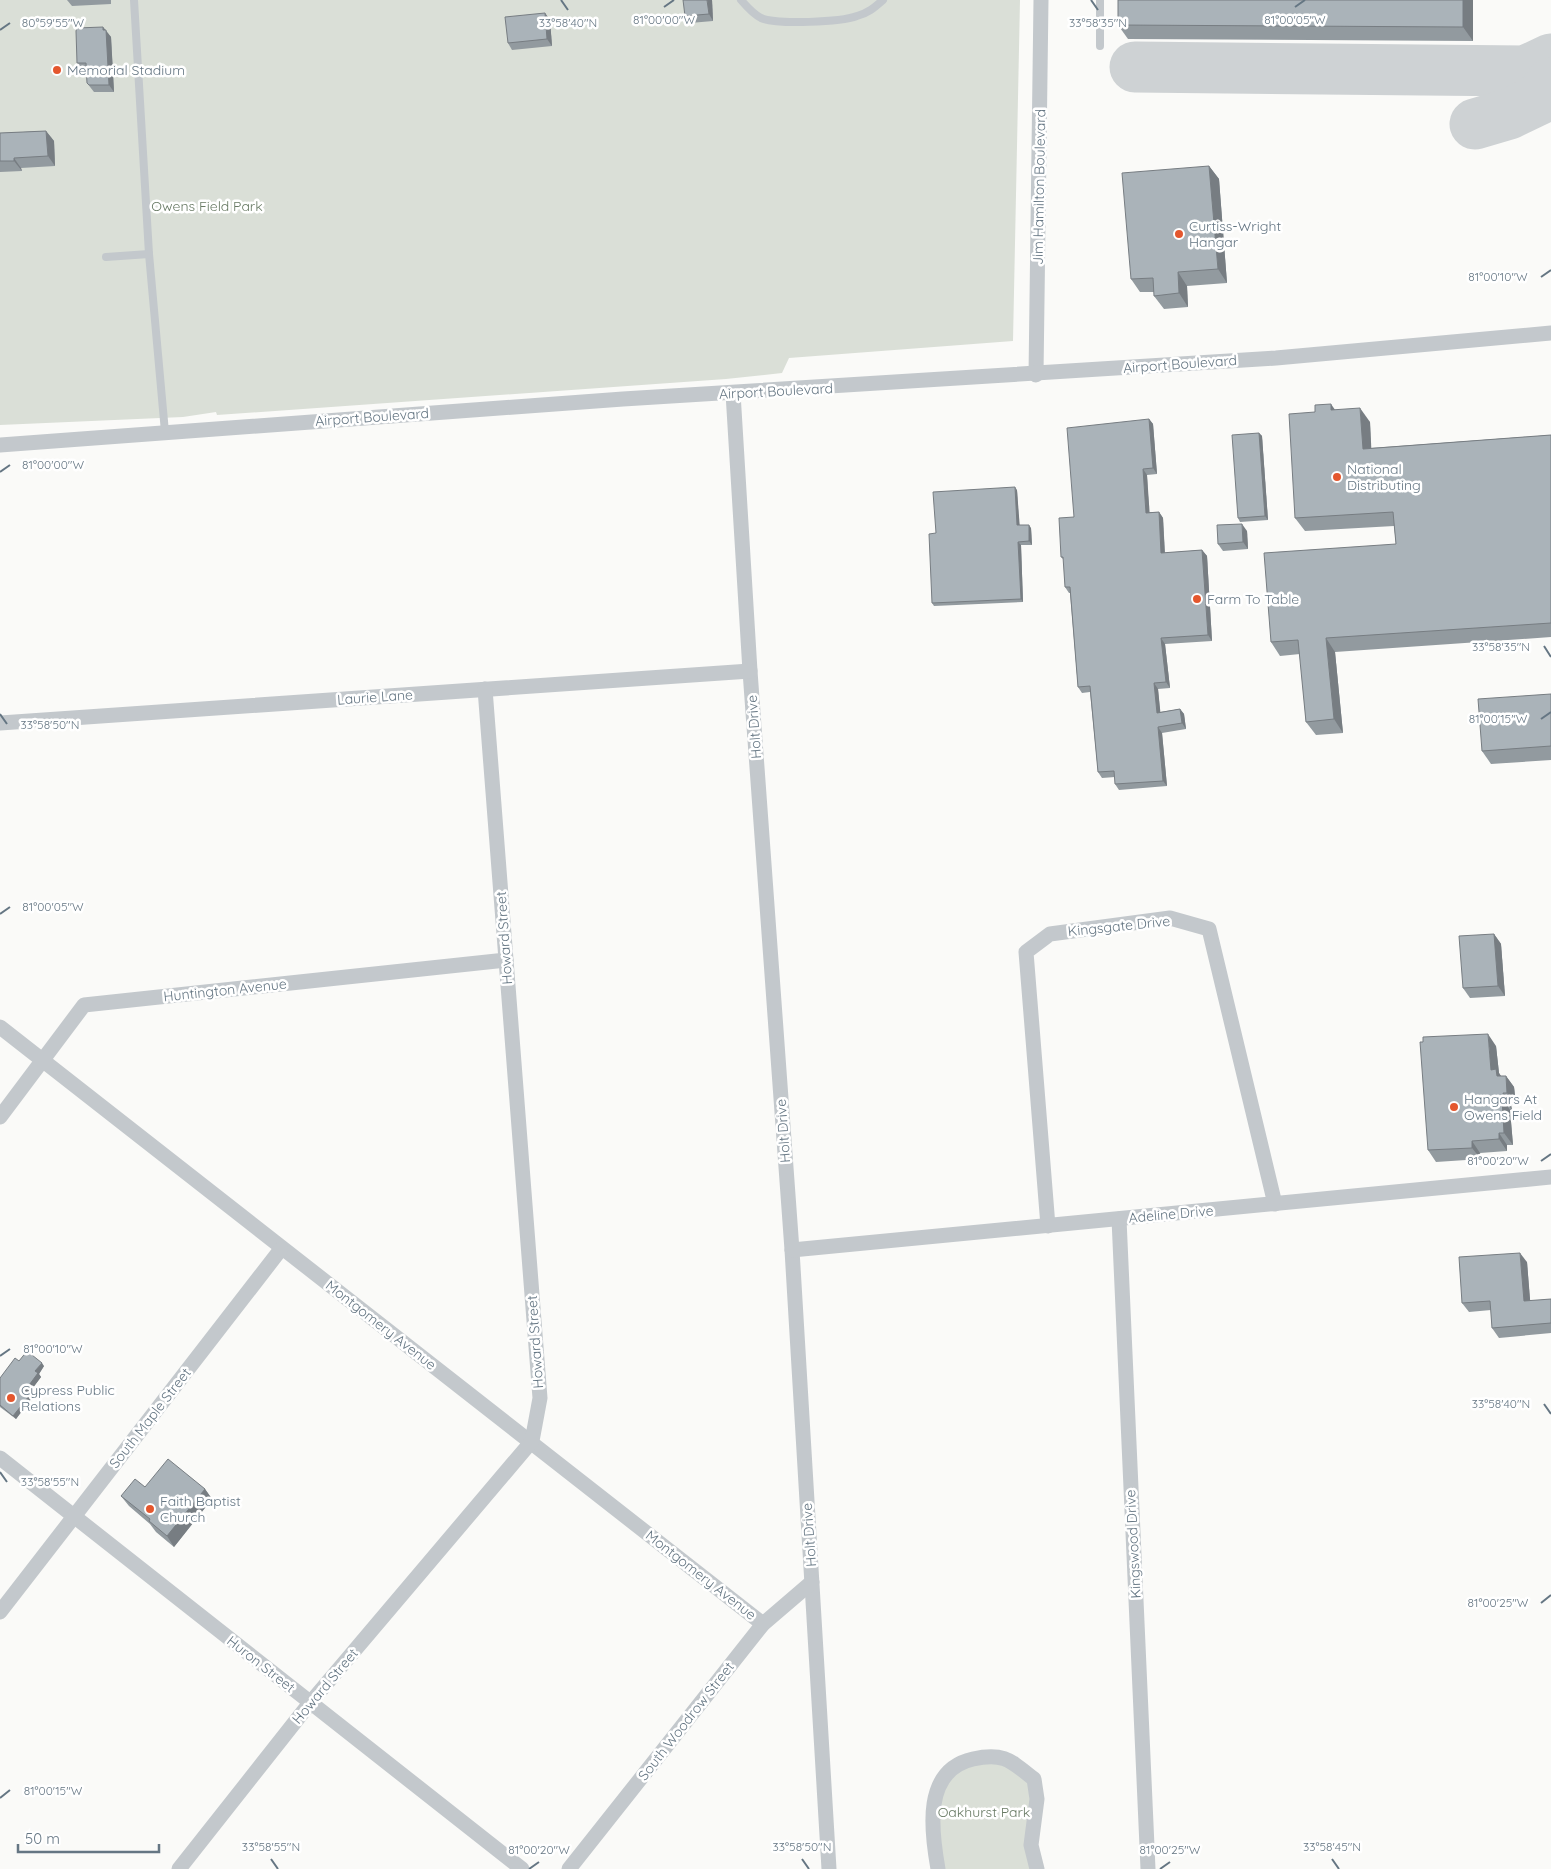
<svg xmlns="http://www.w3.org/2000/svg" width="1551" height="1869" font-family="Quicksand,sans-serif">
<rect width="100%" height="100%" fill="#fafaf8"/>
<g fill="#dadfd7">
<polygon points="0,0 1020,0 1013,341 789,358 782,373 726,379 217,415 216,412 183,417 0,425"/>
<polygon points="985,1756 1034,1779 1037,1869 938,1869 935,1855 944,1774"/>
</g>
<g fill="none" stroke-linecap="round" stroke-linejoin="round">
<g stroke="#ced2d4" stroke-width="51">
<polyline points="1135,67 1525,71 1551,59"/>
<polyline points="1475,124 1509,114 1538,100 1551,83"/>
</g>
<g stroke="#c3c8cc" stroke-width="8">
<polyline points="134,0 149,254 165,432"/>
<path d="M741 0C747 7 753 14 761 18 777 25 841 22 857 16 868 13 874 8 883 0"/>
<polyline points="1100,46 1100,0"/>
<polyline points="106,257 149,254"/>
</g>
<g stroke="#c3c8cc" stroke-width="15">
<polyline points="1036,375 1041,0"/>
<polyline points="733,393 750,671 792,1250 829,1869"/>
<polyline points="0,445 623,399 1276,358 1551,333"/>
<polyline points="0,723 750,671"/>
<polyline points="0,1027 763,1624"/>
<polyline points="0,1117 84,1005 506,960"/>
<polyline points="1119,1219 1148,1869"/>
<polyline points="1048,1226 1026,952 1050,934 1170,918 1209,929 1275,1204"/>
<polyline points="792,1250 1551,1177"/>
<polyline points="0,1458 522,1869"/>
<polyline points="0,1612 281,1249"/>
<polyline points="179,1869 310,1703 532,1441 540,1398 485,689"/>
<polyline points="569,1869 763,1624 812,1582"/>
<path d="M938 1869C931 1830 923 1770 973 1759 1004 1752 1011 1761 1034 1779L1037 1799 1031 1845 1037 1869"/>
</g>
</g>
<g fill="#929a9f">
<polygon points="67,0 111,0 111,4 72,6"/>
<polygon points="712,0 713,21 690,23 685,16"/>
<polygon points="1118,0 1473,0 1473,41 1128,39 1118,25"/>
<polygon points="545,13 550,20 552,46 512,50 508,43"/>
<polygon points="103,27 111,37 114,92 94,92 87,83 86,70 82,70 77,63"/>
<polygon points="46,131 54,141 55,166 21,168 22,171 0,172 0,133"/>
<polygon points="1209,166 1219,179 1227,283 1187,286 1188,307 1164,309 1154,296 1154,292 1140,292 1131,279"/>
<polygon points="1335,410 1370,422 1371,448 1551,435 1551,637 1335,652 1343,733 1316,735 1306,722 1300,654 1280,656 1271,642 1396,544 1394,526 1305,531 1295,518 1315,412"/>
<polygon points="1149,419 1153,424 1157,474 1147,475 1149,512 1159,512 1163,518 1165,553 1202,550 1207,556 1212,641 1165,644 1170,688 1158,689 1160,712 1180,709 1184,714 1186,729 1162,733 1167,786 1119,790 1115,784 1115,777 1102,778 1098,772 1090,692 1082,693 1078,687 1070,593 1069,593 1065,587 1064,560 1061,557 1074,517"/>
<polygon points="1259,433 1262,436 1268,520 1240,522 1238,518"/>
<polygon points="1017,490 1019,525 1031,528 1032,545 1021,545 1023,602 934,606 932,603 936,533"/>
<polygon points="1247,531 1248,549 1223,551 1218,544"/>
<polygon points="1551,694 1551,760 1491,764 1482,751"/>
<polygon points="1494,934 1501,944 1505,996 1470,998 1463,988"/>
<polygon points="1496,1046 1499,1073 1501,1076 1506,1076 1514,1087 1516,1104 1511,1105 1512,1110 1510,1110 1513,1145 1507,1145 1507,1151 1480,1153 1481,1159 1436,1162 1428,1150"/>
<polygon points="1527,1262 1530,1301 1551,1299 1551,1333 1499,1338 1492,1328 1491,1310 1469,1312 1462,1303"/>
<polygon points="19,1361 44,1366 39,1374 41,1377 27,1395 31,1399 16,1419 0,1407 0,1378"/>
<polygon points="145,1487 205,1489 212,1499 174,1547 156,1532 150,1524 129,1506 121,1496"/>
</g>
<g fill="#777d82">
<polygon points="707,0 712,0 713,21 709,14"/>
<polygon points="1463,0 1473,0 1473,41 1463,27"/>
<polygon points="545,13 550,20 552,46 547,39"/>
<polygon points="103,27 111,37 114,92 109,85"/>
<polygon points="46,131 54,141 55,166 48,156"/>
<polygon points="14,158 21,168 22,171 14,161"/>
<polygon points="1209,166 1219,179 1227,283 1218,269"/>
<polygon points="1178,272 1187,286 1188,307 1179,293"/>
<polygon points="1331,404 1340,417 1331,410"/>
<polygon points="1360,408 1370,422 1372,462 1363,449"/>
<polygon points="1149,419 1153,424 1157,474 1153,468"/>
<polygon points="1259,433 1262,436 1268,520 1265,516"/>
<polygon points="1143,469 1147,475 1150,518 1146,513"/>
<polygon points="1015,487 1017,490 1020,529 1017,525"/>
<polygon points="1159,512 1163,518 1165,559 1161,553"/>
<polygon points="1242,524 1247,531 1248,549 1243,542"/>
<polygon points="1029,525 1031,528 1032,545 1029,541"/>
<polygon points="1018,542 1021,545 1023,602 1021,599"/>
<polygon points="1202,550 1207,556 1212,641 1208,635"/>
<polygon points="1161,638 1165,644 1170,688 1166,682"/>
<polygon points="1326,638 1335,652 1343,733 1334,719"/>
<polygon points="1154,683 1158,689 1161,718 1157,713"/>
<polygon points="1180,709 1184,714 1186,729 1182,723"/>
<polygon points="1158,727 1162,733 1167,786 1163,781"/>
<polygon points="1494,934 1501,944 1505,996 1498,986"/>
<polygon points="1488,1034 1496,1046 1499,1073 1504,1081 1505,1088 1491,1070"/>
<polygon points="1506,1076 1514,1087 1516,1104 1507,1093"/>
<polygon points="1503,1093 1511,1105 1512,1110 1504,1098"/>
<polygon points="1502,1099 1510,1110 1513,1145 1504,1133"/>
<polygon points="1499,1133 1507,1145 1507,1151 1499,1139"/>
<polygon points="1472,1141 1480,1153 1481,1159 1472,1148"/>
<polygon points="1520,1253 1527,1262 1531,1311 1524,1301"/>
<polygon points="42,1363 44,1366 39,1374 41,1377 27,1396 24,1392 35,1371"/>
<polygon points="29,1396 31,1399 16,1419 13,1416"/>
<polygon points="205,1489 212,1499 174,1547 167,1536"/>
</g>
<g fill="#aab3b9" stroke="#777d82">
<polygon points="683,0 707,0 709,14 685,16"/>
<polygon points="1118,0 1463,0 1463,27 1118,25"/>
<polygon points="545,13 547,39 508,43 505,17"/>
<polygon points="103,27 103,30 106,30 109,85 89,85 87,83 86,63 77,63 76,31 77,28"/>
<polygon points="46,131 48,156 14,158 14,161 0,161 0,133"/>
<polygon points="1209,166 1218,269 1178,272 1179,293 1154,296 1153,278 1131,279 1122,173"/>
<polygon points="1331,404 1331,410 1360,408 1363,449 1551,435 1551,623 1326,638 1334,719 1306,722 1298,640 1271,642 1264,553 1396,544 1393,512 1295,518 1289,414 1315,412 1315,405"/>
<polygon points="1149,419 1153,468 1143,469 1146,513 1159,512 1161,553 1202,550 1208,635 1161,638 1166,682 1154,683 1157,713 1180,709 1182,723 1158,727 1163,781 1115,784 1114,771 1098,772 1090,686 1078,687 1070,587 1065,587 1063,557 1061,557 1059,518 1074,517 1067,428"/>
<polygon points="1259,433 1265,516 1238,518 1232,435"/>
<polygon points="1015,487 1017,525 1029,525 1029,541 1018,542 1021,599 932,603 929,534 936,533 933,492"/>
<polygon points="1242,524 1243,542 1218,544 1217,525"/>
<polygon points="1551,694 1551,746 1482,751 1478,699"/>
<polygon points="1494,934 1498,986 1463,988 1459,936"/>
<polygon points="1488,1034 1491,1070 1496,1069 1497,1076 1506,1076 1507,1093 1503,1093 1504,1098 1502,1099 1504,1133 1499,1133 1499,1139 1472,1141 1472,1148 1428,1150 1420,1042 1423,1042 1423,1037"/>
<polygon points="1520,1253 1524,1301 1551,1299 1551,1323 1492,1328 1490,1301 1462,1303 1459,1257"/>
<polygon points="27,1351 42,1363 35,1371 38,1373 24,1392 29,1396 13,1416 0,1405 0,1378 15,1358 19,1361"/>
<polygon points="168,1459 205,1489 167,1536 149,1521 150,1519 121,1496 135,1479 145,1487"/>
</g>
<path fill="none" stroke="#657683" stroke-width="2" d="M561 0 568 10M1091 0 1098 10M664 7 674 0M1295 7 1305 0M0 30 10 23M1541 277 1551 270M0 472 10 465M1544 646 1551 657M0 714 7 724M1541 719 1551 712M0 914 10 907M1541 1161 1551 1154M0 1356 10 1349M1544 1404 1551 1414M0 1472 7 1482M1541 1603 1551 1595M0 1798 10 1790M271 1859 278 1869M802 1859 809 1869M1332 1859 1339 1869M529 1869 539 1862M1160 1869 1170 1862"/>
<g fill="#e4572e" stroke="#fff" stroke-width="2">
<circle cx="57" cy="70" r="5"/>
<circle cx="1179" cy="234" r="5"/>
<circle cx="1337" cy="477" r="5"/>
<circle cx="1197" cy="599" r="5"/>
<circle cx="1454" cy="1107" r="5"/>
<circle cx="11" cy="1398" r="5"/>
<circle cx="150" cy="1509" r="5"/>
</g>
<g text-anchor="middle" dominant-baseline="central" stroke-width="5" stroke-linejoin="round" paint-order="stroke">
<g font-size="14" fill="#657683" stroke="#fff" text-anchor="start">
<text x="67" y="70">Memorial Stadium</text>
<text x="1189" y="226">Curtiss-Wright<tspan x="1189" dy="16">Hangar</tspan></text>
<text x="1347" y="469">National<tspan x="1347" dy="16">Distributing</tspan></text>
<text x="1207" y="599">Farm To Table</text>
<text x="1464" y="1099">Hangars At<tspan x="1464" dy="16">Owens Field</tspan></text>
<text x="21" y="1390">Cypress Public<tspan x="21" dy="16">Relations</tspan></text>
<text x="160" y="1501">Faith Baptist<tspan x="160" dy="16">Church</tspan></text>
</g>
<g font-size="14" fill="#657683" stroke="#fff">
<text transform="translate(1039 187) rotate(-89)">Jim Hamilton Boulevard</text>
<text transform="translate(1180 364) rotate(-4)">Airport Boulevard</text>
<text transform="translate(776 391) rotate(-3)">Airport Boulevard</text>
<text transform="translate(372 417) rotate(-4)">Airport Boulevard</text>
<text transform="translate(375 697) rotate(-4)">Laurie Lane</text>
<text transform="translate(754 727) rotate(-94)">Holt Drive</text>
<text transform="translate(1119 926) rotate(-6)">Kingsgate Drive</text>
<text transform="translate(504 938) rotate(-94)">Howard Street</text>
<text transform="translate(225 990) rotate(-6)">Huntington Avenue</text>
<text transform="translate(783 1131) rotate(-94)">Holt Drive</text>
<text transform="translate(1171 1214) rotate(-5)">Adeline Drive</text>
<text transform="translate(381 1325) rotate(38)">Montgomery Avenue</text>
<text transform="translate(535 1342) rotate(-94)">Howard Street</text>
<text transform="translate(150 1418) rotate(-52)">South Maple Street</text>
<text transform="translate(809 1535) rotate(-94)">Holt Drive</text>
<text transform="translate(1133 1544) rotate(-93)">Kingswood Drive</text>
<text transform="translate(701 1575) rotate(38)">Montgomery Avenue</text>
<text transform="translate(261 1664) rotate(38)">Huron Street</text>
<text transform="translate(325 1686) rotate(-50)">Howard Street</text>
<text transform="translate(686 1721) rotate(-52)">South Woodrow Street</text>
</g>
<g font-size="14" fill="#687a64" stroke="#fff">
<text x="207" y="206">Owens Field Park</text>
<text x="984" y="1812">Oakhurst Park</text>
</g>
</g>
<g font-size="12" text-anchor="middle" fill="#657683" stroke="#fff" stroke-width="5" stroke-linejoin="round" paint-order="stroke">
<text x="664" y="24">81°00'00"W</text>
<text x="1295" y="24">81°00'05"W</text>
<text x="568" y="27">33°58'40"N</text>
<text x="1098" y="27">33°58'35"N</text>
<text x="53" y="27">80°59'55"W</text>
<text x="1498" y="281">81°00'10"W</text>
<text x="53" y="469">81°00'00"W</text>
<text x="1501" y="651">33°58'35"N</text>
<text x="1498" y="723">81°00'15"W</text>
<text x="50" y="729">33°58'50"N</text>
<text x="53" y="911">81°00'05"W</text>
<text x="1498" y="1165">81°00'20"W</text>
<text x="53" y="1353">81°00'10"W</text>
<text x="1501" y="1408">33°58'40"N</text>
<text x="50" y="1486">33°58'55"N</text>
<text x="1498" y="1607">81°00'25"W</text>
<text x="53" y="1795">81°00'15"W</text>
<text x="271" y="1851">33°58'55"N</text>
<text x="802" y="1851">33°58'50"N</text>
<text x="1332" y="1851">33°58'45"N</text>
<text x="539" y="1854">81°00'20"W</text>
<text x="1170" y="1854">81°00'25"W</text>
</g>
<path d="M18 1844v8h141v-8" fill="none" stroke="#657683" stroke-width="2.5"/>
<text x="25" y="1844" font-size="15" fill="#657683" stroke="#ffffff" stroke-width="4" paint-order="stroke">50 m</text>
</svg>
